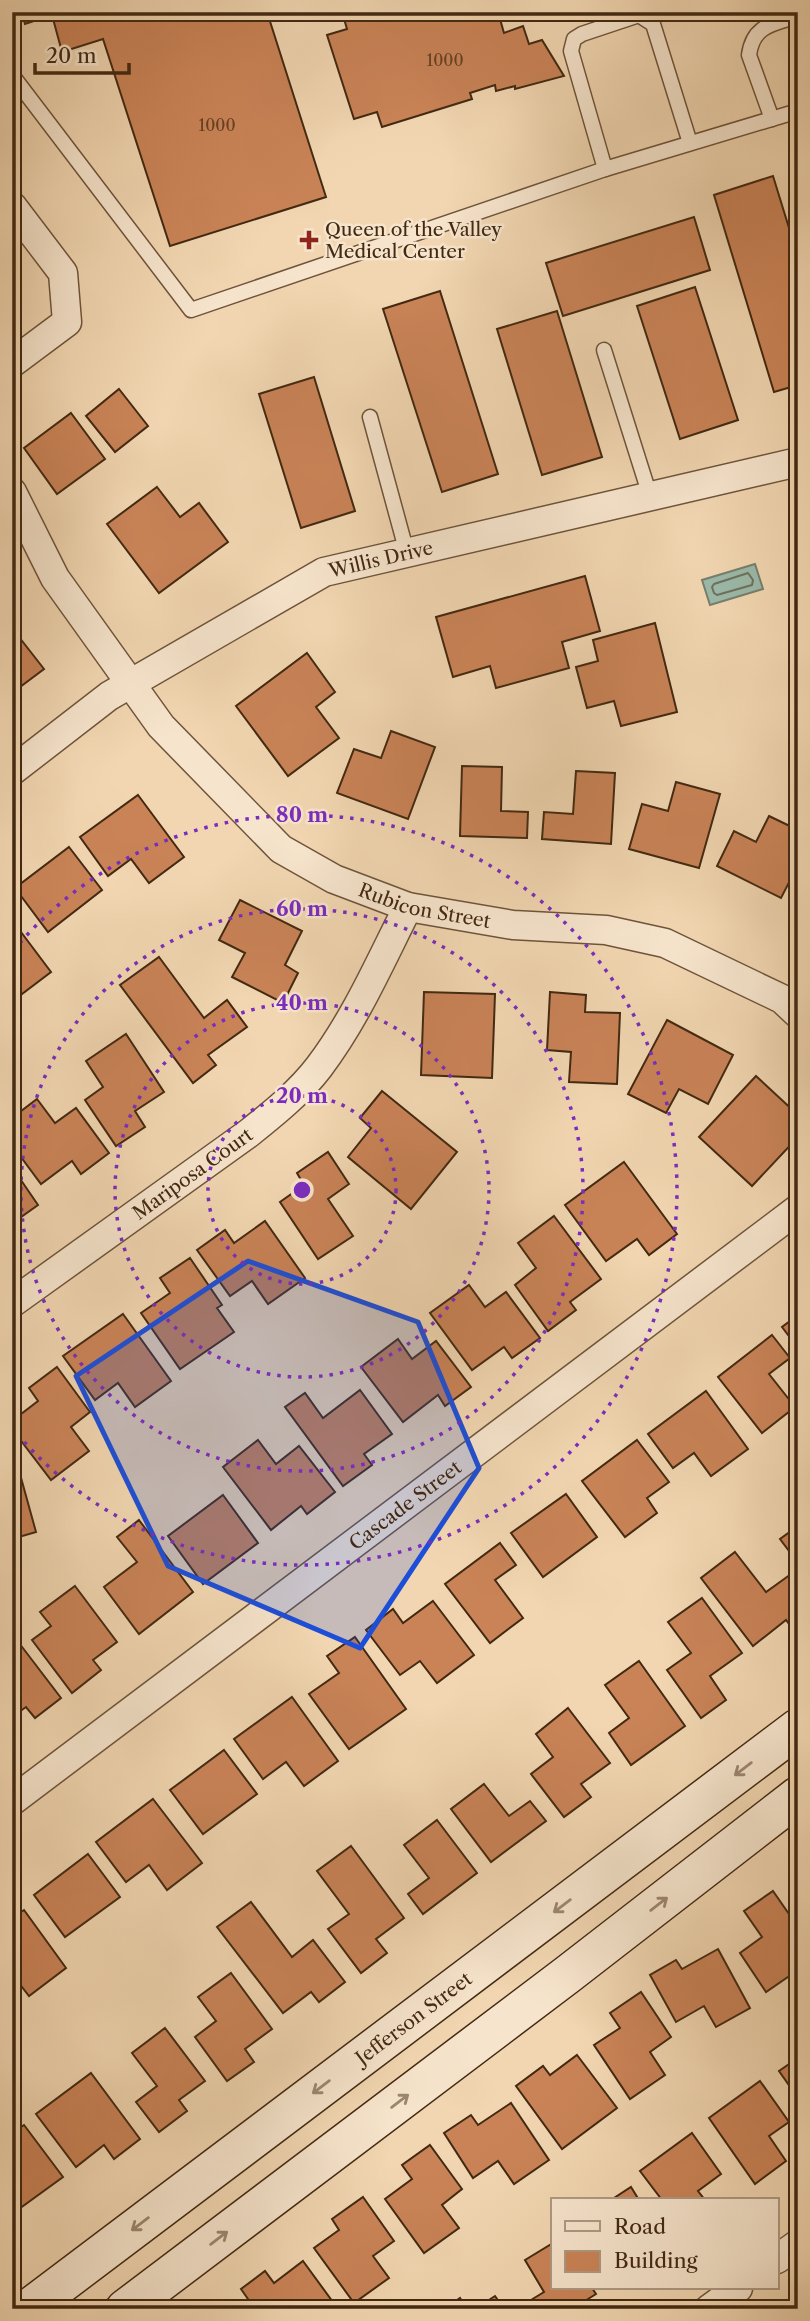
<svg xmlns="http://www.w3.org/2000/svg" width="810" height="2321" font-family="'Libre Caslon Text',serif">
<rect width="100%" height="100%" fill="#f1d6b1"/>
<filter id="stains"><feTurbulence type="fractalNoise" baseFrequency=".00286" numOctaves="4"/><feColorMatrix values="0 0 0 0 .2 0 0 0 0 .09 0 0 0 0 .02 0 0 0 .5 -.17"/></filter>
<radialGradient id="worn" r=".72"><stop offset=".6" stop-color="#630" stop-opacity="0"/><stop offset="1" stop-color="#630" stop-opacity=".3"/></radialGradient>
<polygon fill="#9bb9a9" stroke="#777f6d" stroke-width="2" points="755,564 763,589 710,605 702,580"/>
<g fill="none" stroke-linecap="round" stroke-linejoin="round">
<polygon stroke="#6e715e" stroke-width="2" points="748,573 753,580 752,585 717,595 714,593 712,587 714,584"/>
</g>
<g fill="#c98357" stroke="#422912" stroke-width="2">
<polygon points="22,12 267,12 326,197 170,246 103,39 62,52 52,15 25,24"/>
<polygon points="342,12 498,12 504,33 523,26 529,44 542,40 564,76 515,89 515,86 496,91 495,85 470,93 472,99 382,127 377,112 354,119 327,35 347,29"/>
<polygon points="773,176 798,257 798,385 774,392 714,195"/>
<polygon points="694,217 710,270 563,316 546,263"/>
<polygon points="695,287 738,420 680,439 637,306"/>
<polygon points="440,291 498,474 442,492 383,309"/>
<polygon points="557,311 602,457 542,475 497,329"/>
<polygon points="314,377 355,511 301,528 259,394"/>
<polygon points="119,389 148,426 115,452 86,416"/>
<polygon points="71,413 105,459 57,494 24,448"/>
<polygon points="157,487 180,517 199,503 228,542 159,593 107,524"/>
<polygon points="585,576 600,631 562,642 569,668 496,688 490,666 453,677 436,617"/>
<polygon points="655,623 677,712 621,726 614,701 587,708 576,667 598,661 593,640"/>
<polygon points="12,628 44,669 12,693"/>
<polygon points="307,653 335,692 316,707 339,738 288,776 236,706"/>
<polygon points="391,731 435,747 408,819 337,793 354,749 381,758"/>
<polygon points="462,766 502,767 501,811 528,812 527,838 460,836"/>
<polygon points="576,771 615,773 611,844 542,839 544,812 573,814"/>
<polygon points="676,782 720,794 699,868 629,849 642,804 668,811"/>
<polygon points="138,795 184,857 149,883 131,859 108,876 80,837"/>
<polygon points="769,816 798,830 798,865 781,898 717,866 734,831 756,842"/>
<polygon points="69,847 102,890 48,932 15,888"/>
<polygon points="240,900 302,931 285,965 298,973 283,1003 232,977 245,953 219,940"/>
<polygon points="12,920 51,972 18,997 12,988"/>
<polygon points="159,957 204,1018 227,1000 247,1027 208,1055 216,1065 193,1083 120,985"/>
<polygon points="424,992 495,994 492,1078 421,1075"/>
<polygon points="550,992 586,995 585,1012 620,1013 617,1084 569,1082 571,1052 547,1050"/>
<polygon points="667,1020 733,1055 708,1104 679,1089 666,1113 628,1094"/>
<polygon points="126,1034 164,1092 135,1111 145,1127 116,1146 85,1100 103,1087 86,1061"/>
<polygon points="756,1076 798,1115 798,1137 752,1186 699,1137"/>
<polygon points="382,1091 457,1152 411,1209 348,1157 371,1128 360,1118"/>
<polygon points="37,1099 55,1123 76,1108 109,1153 81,1174 72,1161 41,1184 12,1145 12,1118"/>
<polygon points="328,1152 349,1184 328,1199 353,1236 318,1259 280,1202 304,1185 297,1173"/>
<polygon points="624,1162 677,1234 649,1255 637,1239 606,1261 565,1205"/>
<polygon points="12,1167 38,1205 14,1222 12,1219"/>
<polygon points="554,1216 601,1279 570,1302 576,1310 548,1331 515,1285 536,1268 518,1243"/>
<polygon points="265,1221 305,1278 268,1304 252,1281 230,1296 197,1250 225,1230 234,1243"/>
<polygon points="190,1258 222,1305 217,1308 234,1332 180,1369 141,1313 170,1293 160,1278"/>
<polygon points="469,1285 485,1307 506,1292 540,1338 512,1358 504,1347 472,1370 430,1313"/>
<polygon points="123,1314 171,1381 135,1407 118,1383 95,1400 63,1356"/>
<polygon points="798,1315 798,1348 782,1327"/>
<polygon points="772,1335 790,1358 769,1374 795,1407 762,1433 718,1377"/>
<polygon points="398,1339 412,1359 436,1341 471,1387 445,1406 438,1395 403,1422 361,1367"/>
<polygon points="57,1367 90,1412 71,1427 89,1451 51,1480 12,1429 12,1421 38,1401 29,1388"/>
<polygon points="360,1390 392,1434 364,1454 372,1465 343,1486 285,1407 305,1393 323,1418"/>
<polygon points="706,1391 748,1449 711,1476 694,1453 673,1468 648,1434"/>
<polygon points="258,1440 276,1464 299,1446 335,1492 307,1514 301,1506 271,1530 223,1467"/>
<polygon points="637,1440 669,1482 647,1498 657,1513 625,1537 582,1481"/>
<polygon points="15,1456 36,1532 12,1539 12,1457"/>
<polygon points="566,1494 597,1537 543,1577 511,1533"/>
<polygon points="223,1495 258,1543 203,1584 168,1536"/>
<polygon points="139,1520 193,1592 139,1634 104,1587 137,1562 117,1537"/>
<polygon points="798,1526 798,1563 780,1539"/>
<polygon points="500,1543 516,1565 495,1580 523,1618 490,1643 445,1584"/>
<polygon points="735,1552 766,1592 791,1574 798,1583 798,1636 786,1620 753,1646 701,1578"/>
<polygon points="75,1586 117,1642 93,1660 101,1670 72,1693 32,1640 51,1626 40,1612"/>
<polygon points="702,1598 742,1653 710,1676 726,1700 701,1718 667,1670 691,1653 668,1622"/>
<polygon points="433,1601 474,1655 437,1683 420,1661 400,1675 366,1630 393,1609 403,1623"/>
<polygon points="355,1637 406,1709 349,1749 309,1694 339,1673 327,1656"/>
<polygon points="16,1639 61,1698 35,1718 26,1707 12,1717 12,1642"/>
<polygon points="639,1661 685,1726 631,1765 609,1733 629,1718 605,1685"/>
<polygon points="292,1697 338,1761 304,1786 286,1762 263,1779 234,1739"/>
<polygon points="568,1708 610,1763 581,1784 591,1797 564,1817 531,1774 553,1757 536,1734"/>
<polygon points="224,1750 257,1794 203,1834 170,1790"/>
<polygon points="484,1784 509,1816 530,1801 546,1821 491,1862 451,1809"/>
<polygon points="153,1799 202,1863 167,1890 149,1865 126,1882 96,1842"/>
<polygon points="437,1820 477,1873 423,1914 408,1894 429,1878 404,1845"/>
<polygon points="351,1846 404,1918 376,1939 387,1953 361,1973 328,1929 349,1914 317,1871"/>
<polygon points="88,1854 120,1897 65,1937 34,1895"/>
<polygon points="773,1891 798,1927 798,1970 766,1992 740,1953 762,1937 744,1911"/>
<polygon points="251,1902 292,1957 313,1940 345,1982 319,2002 311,1992 283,2013 217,1927"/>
<polygon points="24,1910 66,1968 29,1996 12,1974 12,1918"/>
<polygon points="718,1949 750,2008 716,2027 704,2006 676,2022 650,1975 676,1960 682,1969"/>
<polygon points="231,1973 272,2029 245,2049 254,2062 227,2081 195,2037 216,2021 198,1997"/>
<polygon points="641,1992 671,2037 650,2052 665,2075 630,2099 594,2045 620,2028 610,2013"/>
<polygon points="165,2028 205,2081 179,2100 187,2111 159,2132 136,2102 157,2086 132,2053"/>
<polygon points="577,2055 617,2108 562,2149 516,2086 543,2066 550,2075"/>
<polygon points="798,2058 798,2098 779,2071"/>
<polygon points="91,2073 140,2139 114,2159 104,2145 76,2167 36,2114"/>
<polygon points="760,2081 789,2122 769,2136 786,2161 755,2184 709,2118"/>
<polygon points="511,2103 549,2160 514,2184 498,2161 473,2178 444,2133 471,2115 478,2125"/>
<polygon points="24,2125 63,2177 12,2214 12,2133"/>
<polygon points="692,2133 721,2174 698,2191 705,2200 662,2200 640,2171"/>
<polygon points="430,2145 462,2189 442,2205 459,2228 424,2253 385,2199 412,2179 402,2165"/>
<polygon points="631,2187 639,2200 611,2200"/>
<polygon points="363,2197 394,2241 373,2256 389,2278 354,2303 314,2248 339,2230 332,2219"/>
<polygon points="553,2243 553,2288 592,2288 596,2294 572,2309 529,2309 526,2303 544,2292 525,2260"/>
<polygon points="303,2261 338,2309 255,2309 241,2289 265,2271 274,2283"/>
<polygon points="495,2296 504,2309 475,2309"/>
<polygon points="460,2298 467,2309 445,2309"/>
</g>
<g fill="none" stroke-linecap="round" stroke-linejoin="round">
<g stroke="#6e543a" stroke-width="17">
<g id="lane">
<polyline points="12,75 191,310 605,169 798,111"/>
<path d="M772 119 749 55C753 25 773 24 798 16"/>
<polyline points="605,169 571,51 574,39 582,34 639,15 653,24 690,143"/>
<polyline points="604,350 650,496"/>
<polyline points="370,417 407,553"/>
</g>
</g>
<g stroke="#6e543a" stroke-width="31">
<g id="street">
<polyline points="12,206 63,273 67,322 12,363"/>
<path id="s1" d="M12 492 55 578 161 726 281 849 334 879 408 907 513 925 606 930 665 943 782 999 798 1014"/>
<path id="s2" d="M12 771 109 696 324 572 798 462"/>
<path id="s3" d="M12 1303 249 1133C274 1113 300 1092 319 1067 356 1018 380 962 408 907"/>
<path id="s4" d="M12 1801 798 1209"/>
<polyline points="777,2259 798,2244"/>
<polyline points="709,2309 738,2288"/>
</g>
</g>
<g stroke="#422912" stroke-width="41">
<g id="secondary">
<path id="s5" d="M28 2309 798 1728"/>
<polyline points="125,2309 567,1975 798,1796"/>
</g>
</g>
<use href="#lane" stroke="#f6e4cc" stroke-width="14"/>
<use href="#street" stroke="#f6e4cc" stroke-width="28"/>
<use href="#secondary" stroke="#f6e4cc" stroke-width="38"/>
</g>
<defs><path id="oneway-shaft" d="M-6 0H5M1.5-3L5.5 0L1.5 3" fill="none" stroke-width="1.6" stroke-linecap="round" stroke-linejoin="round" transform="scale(1.75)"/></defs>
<g stroke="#9c866f">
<use href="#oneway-shaft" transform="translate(743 1769) rotate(143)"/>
<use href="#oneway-shaft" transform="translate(659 1904) rotate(-38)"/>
<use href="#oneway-shaft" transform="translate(562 1906) rotate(143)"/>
<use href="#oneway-shaft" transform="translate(321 2087) rotate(143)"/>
<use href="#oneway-shaft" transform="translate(400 2101) rotate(-37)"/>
<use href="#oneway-shaft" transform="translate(140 2224) rotate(143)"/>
<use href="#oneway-shaft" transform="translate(219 2238) rotate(-37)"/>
</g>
<path fill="#1d4ed8" fill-opacity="0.2" stroke="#1d4ed8" stroke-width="5" stroke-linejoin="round" d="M248 1261 418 1322 479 1468 360 1648 168 1566 76 1376Z"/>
<g fill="none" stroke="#7b2cbf" stroke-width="3.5" stroke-dasharray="3.5 7">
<circle cx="302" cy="1190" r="94"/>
<circle cx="302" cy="1190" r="187"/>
<circle cx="302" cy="1190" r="281"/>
<path d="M13 951A375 375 0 1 1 13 1429"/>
</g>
<path fill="#8f2418" stroke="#f6e4cc" stroke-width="2.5" d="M305.5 229.5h7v7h7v7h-7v7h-7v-7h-7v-7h7z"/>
<g text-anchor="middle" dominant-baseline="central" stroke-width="5" stroke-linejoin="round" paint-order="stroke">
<g font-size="16" fill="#644023">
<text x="445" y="60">1000</text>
<text x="217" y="125">1000</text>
</g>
<g font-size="19" fill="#422912" stroke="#f6e4cc" text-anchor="start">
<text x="325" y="229">Queen of the Valley<tspan x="325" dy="22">Medical Center</tspan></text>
</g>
<g font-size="19" fill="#422912" stroke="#f6e4cc">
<text stroke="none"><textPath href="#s2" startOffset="429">Willis Drive</textPath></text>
<text stroke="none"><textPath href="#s1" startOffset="606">Rubicon Street</textPath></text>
<text stroke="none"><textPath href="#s3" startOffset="222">Mariposa Court</textPath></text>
<text stroke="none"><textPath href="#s4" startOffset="492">Cascade Street</textPath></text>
<text stroke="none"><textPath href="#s5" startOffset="483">Jefferson Street</textPath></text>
</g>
</g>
<circle cx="302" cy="1190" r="10" fill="#7b2cbf" stroke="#f6e4cc" stroke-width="3.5"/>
<g font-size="21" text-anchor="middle" font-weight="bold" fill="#7b2cbf" stroke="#f6e4cc" stroke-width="5" stroke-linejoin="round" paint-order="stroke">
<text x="302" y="822">80 m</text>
<text x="302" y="916">60 m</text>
<text x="302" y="1010">40 m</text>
<text x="302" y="1103">20 m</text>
</g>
<rect width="810" height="2321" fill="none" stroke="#f1d6b1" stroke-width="42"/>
<rect x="14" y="14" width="782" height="2293" fill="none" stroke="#422912" stroke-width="3.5"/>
<rect x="21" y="21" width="768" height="2279" fill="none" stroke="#422912" stroke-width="2"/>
<rect x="551" y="2198" width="228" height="91" fill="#f6e4cc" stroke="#ae9982" stroke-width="2"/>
<rect x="565" y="2221" width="35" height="10" fill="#f6e4cc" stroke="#ae9982" stroke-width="2"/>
<text x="614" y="2234" font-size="21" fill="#422912">Road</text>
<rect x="565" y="2251" width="35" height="21" fill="#c98357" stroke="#ae9982" stroke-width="2"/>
<text x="614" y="2268" font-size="21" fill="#422912">Building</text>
<path d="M35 63v10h94v-10" fill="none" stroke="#422912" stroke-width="3.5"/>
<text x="46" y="63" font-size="21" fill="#422912" stroke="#f6e4cc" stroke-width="5" paint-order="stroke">20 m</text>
<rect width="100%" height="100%" filter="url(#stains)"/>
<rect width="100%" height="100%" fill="url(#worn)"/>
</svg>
